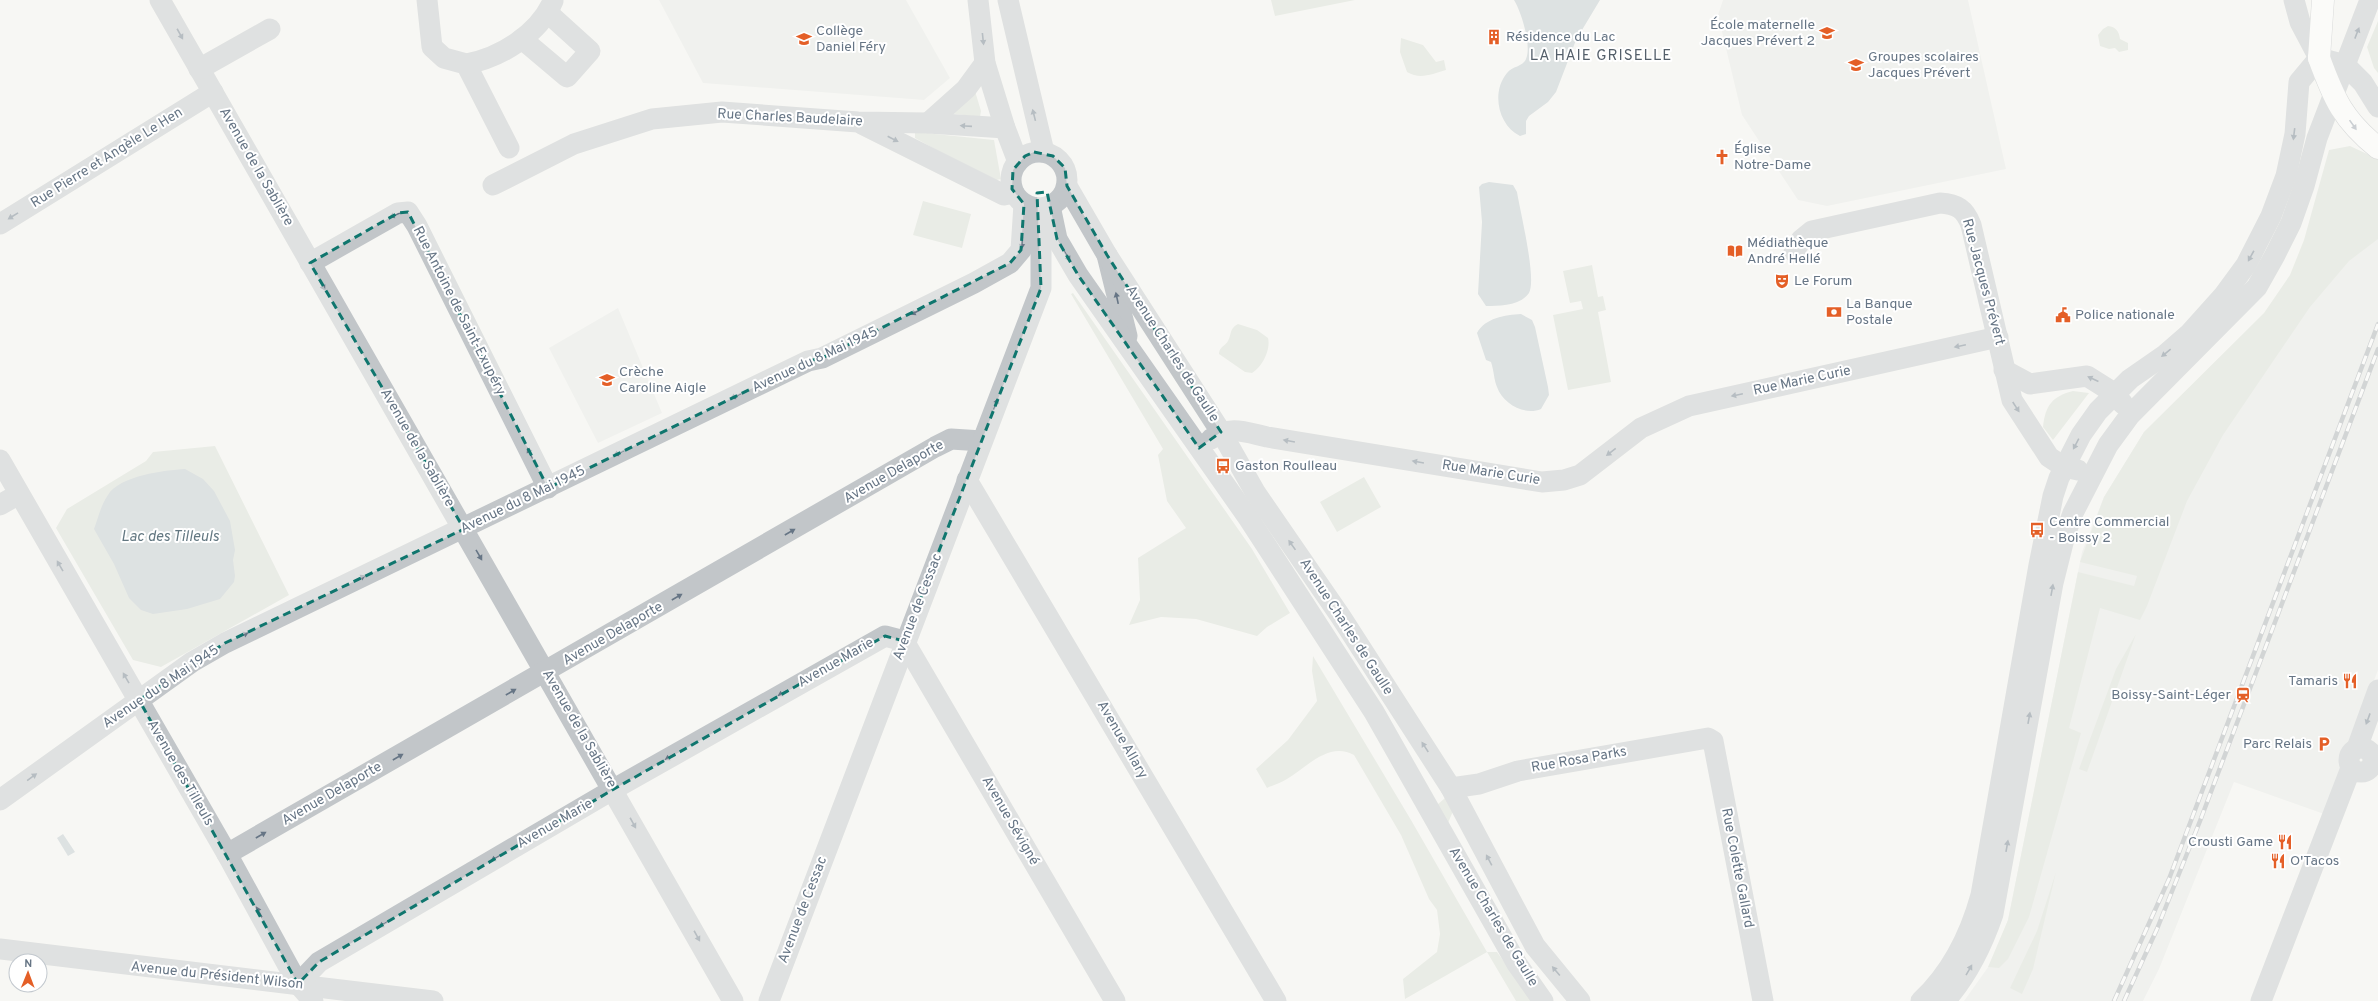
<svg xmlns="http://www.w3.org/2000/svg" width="2378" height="1001" font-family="Overpass,sans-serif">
<rect width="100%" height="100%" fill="#f7f7f4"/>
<g fill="#e7e9e7">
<polygon points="659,0 906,0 950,78 924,100 703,83"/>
<polygon points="1723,0 1968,0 2006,169 1827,206 1798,200 1742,115 1718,15"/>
<polygon points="2378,202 2378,670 2324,814 2234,782 2159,969 2143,1001 1964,1001 1991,963 2008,920 2082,552 2104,497 2144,432"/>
<polygon points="618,308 662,413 598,443 549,348"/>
</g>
<g fill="#d8ded5">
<polygon points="1271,0 1355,0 1275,16"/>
<polygon points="2378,21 2378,73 2374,68 2367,47"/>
<path d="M2108 26C2116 27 2119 31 2120 39L2128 43V50L2119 52 2115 48 2109 49 2100 46 2098 35 2103 29Z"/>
<path d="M1401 38 1423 45 1436 62 1444 60 1446 70C1432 74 1420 80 1407 72L1400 52Z"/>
<polygon points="975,91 981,111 980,117 948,113"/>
<polygon points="915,132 994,140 1001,179 992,181 915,138"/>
<polygon points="2350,146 2378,159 2378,239 2349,261 2310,307 2223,435 2187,501 2147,606 2140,620 2100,608 2069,728 2081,733 2029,917 2008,959 1999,968 1988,967 2008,920 2078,572 2134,586 2137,576 2080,562 2104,497 2144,432 2264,313 2290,275 2304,240 2329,150"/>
<polygon points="923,201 971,214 962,248 913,235"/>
<polygon points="1592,265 1598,297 1603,296 1606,310 1598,312 1611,382 1568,390 1553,315 1583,309 1581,301 1570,303 1563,271"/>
<polygon points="1073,293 1252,549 1290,613 1267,627 1257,636 1196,619 1161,617 1129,625 1140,600 1138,558 1186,528 1167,501 1158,455 1163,449 1071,294"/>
<path d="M1238 324 1257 330 1268 338C1271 350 1262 367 1252 373L1245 372 1219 354C1219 347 1225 346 1228 341 1232 333 1229 329 1238 324Z"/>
<path d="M2073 391 2089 393 2053 440 2043 427C2045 405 2053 396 2073 391Z"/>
<polygon points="215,446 289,595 161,667 133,660 56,528 67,509 146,461 153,452"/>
<polygon points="1364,477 1381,507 1337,532 1320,502"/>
<polygon points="2136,634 2087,772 2079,769 2116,669"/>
<path d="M1313 656 1411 820 1487 952H1497L1532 1001H1516L1487 952 1405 999 1403 979 1437 952 1440 934 1437 910 1429 899 1401 835 1354 755C1329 741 1307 767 1287 779 1281 783 1273 785 1267 788L1256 769 1288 740 1317 701 1312 671Z"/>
<polygon points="1445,798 1456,804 1448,823 1437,805"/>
<polygon points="2056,872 2033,969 2022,994 2010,988 2037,931"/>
</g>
<g fill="#bdc7cc">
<path d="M1514 0H1600L1576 40 1556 92 1548 102 1529 116 1526 121V134L1520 136C1498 125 1491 92 1507 73 1512 66 1523 67 1526 59 1532 46 1521 11 1514 0Z"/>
<path d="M1489 182 1513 185 1517 192C1520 211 1537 279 1529 293 1520 306 1499 306 1486 306L1478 294 1482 222 1479 187 1482 184Z"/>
<path d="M1521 314 1532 320 1535 327 1548 387 1549 395 1541 409C1525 416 1503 404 1497 387 1494 380 1494 371 1491 362L1486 360 1477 333C1485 318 1505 315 1521 314Z"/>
<path d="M185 469 203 479 214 491 230 521 235 550 233 560 235 576 234 582 220 599 187 609 153 614 141 610 129 598 114 564 94 529C98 518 101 505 108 495 119 476 165 470 185 469Z"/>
<polygon points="63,834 75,852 68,856 57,838"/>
</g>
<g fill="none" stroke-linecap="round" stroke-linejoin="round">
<g stroke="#b5b9bd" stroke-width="23">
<path id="major" d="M2319 58C2334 99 2343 120 2378 148"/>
</g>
<g stroke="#b5b8bc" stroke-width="23">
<polyline id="highway" points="2319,58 2323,0"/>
</g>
<g stroke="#c2c6c9" stroke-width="21">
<polyline points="160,0 733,1001"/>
<polyline points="427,0 432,47 444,58 466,64 509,148"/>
<polyline points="978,0 985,63 1005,128 1018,162"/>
<polyline points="1008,0 1044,152"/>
<polyline points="2294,0 2300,22 2319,58"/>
<polyline points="522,39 567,77 590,51 548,13"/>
<path d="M466 64C500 58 539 34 553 1"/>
<polyline points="199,69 270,29"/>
<polyline points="928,123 966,89 985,63"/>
<polyline points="862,124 1004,195 1014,193"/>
<circle cx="1039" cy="180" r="28"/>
<polyline points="493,185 574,144 652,119 722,112 858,122 928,123 1005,128"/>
<polyline points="1067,186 1107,255 1127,336"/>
<polyline points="1050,206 1057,239 1078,275 1249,519 1374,712 1517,964 1543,1001"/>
<polyline points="0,224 213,92"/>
<path d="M1794 252 1801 240 1812 231 1940 203C1957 204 1965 209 1971 225L2012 400 2049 457 2064 467 2078 470"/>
<polyline points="1107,255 1221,432 1255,492 1341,617 1451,788 1535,946 1580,1001"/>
<polyline points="310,263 398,213 408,212 417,226 548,488"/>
<polyline points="2004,370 2030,384 2087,376 2114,393 2123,404"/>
<path d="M1211 439C1230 425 1245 432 1267 437L1542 482 1564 480 1580 475 1641 428 1689 406 1998 337"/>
<polyline points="0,460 227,854 298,984 313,1001"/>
<polyline points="967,480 1276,1001"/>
<polyline points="0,505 19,494"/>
<circle cx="2361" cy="760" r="12"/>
<polyline points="2357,748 2378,690"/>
<polyline points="1451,788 1479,784 1518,771 1708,738 1713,741 1763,1001"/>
<polyline points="0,800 192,662 225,643 808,361 822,358 974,283 1010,263 1021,250 1024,204"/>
<polyline points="227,854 935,447 951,439 982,441"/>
<polyline points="0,949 433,1001"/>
<polyline points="298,984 319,962 614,789 885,636 904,641 1115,1001"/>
<polyline points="769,1001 1041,288 1041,248 1038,208"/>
<path d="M1921 1001C1952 972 1970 935 1981 895L2039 565 2053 496 2059 478 2081 435 2098 411 2130 379 2166 354 2189 334 2224 295 2246 265 2271 216 2286 176 2295 134 2299 82 2319 58 2345 65 2363 83 2378 107"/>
<path d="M1945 1001C1968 975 1982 946 1993 914L2053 583 2065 535 2073 513 2108 445 2130 415 2257 287 2275 255 2291 223 2304 186 2317 138 2370 0"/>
<polyline points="2261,1001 2351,768"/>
</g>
<use href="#major" stroke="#fff" stroke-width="22"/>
<use href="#highway" stroke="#fff" stroke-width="22"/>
<g stroke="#a5aab0" stroke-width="4.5">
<g id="rail">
<polyline points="2114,1001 2169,879 2378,324"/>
<polyline points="2124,1001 2157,929 2200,821 2378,349"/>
</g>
</g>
<use href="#rail" stroke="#fff" stroke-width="3" stroke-dasharray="9" stroke-linecap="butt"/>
</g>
<defs><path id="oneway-solid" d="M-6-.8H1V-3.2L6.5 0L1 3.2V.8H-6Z"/></defs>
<g fill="#667585">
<use href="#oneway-solid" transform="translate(2357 33) rotate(-69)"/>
<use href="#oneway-solid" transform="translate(180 34) rotate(61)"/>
<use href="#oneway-solid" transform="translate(983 39) rotate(84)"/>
<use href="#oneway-solid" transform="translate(1034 115) rotate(-104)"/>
<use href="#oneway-solid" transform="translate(966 126) rotate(-176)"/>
<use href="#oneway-solid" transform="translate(2294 134) rotate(97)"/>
<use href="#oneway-solid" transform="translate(893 139) rotate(27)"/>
<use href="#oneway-solid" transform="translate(395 215) rotate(157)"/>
<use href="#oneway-solid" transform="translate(13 216) rotate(148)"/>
<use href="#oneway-solid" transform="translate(1022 243) rotate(93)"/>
<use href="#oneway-solid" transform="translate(1067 256) rotate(60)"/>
<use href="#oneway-solid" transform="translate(2251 256) rotate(119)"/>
<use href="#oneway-solid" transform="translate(322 285) rotate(60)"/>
<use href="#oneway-solid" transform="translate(1117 298) rotate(-102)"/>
<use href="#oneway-solid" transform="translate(916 312) rotate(154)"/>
<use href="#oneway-solid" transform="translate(1960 346) rotate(168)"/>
<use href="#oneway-solid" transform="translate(2166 353) rotate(141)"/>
<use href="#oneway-solid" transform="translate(2093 379) rotate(-155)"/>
<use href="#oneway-solid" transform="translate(1737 395) rotate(168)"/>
<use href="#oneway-solid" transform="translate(736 396) rotate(154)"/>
<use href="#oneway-solid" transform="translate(996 404) rotate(-69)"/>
<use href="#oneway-solid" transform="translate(2016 407) rotate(57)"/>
<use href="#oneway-solid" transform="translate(1289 441) rotate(-170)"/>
<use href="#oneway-solid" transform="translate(2076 444) rotate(118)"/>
<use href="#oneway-solid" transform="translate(1611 452) rotate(142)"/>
<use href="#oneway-solid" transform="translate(530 453) rotate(-117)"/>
<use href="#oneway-solid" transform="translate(619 453) rotate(154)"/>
<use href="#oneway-solid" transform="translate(1418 462) rotate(-170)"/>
<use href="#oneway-solid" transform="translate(790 532) rotate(-30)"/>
<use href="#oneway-solid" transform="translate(1292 545) rotate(-125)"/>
<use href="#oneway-solid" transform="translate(479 555) rotate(60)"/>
<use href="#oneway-solid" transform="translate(60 566) rotate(-120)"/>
<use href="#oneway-solid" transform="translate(360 578) rotate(-26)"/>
<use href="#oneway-solid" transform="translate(2052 590) rotate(-80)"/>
<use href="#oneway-solid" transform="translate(677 597) rotate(-30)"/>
<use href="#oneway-solid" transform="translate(243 635) rotate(-26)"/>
<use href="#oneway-solid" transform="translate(126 678) rotate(-120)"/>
<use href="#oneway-solid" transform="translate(511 692) rotate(-30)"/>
<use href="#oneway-solid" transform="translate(783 693) rotate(150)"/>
<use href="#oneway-solid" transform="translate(2029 718) rotate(-80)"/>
<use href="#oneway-solid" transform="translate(2368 719) rotate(110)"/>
<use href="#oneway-solid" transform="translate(1425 747) rotate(-123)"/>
<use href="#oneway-solid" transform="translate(398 757) rotate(-30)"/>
<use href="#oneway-solid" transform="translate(670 757) rotate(150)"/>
<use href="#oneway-solid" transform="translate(32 777) rotate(-36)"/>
<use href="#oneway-solid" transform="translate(633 823) rotate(61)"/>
<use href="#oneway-solid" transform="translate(261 835) rotate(-30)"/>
<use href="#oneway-solid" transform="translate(2007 846) rotate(-80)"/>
<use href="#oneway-solid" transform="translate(496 858) rotate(150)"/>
<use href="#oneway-solid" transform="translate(1489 860) rotate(-118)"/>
<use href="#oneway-solid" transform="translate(259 912) rotate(-119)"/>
<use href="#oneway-solid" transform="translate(384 924) rotate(150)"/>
<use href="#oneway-solid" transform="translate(697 936) rotate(61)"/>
<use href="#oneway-solid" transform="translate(1969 970) rotate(-60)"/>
<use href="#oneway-solid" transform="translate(1556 971) rotate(-130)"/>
</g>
<use fill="#949eaa" href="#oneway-solid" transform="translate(2353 125) rotate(55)"/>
<path d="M0 0H2378V1001H0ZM1034 152 1053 156 1065 168 1067 186 1107 255 1221 432 1199 448 1078 275 1057 239 1047 192 1037 193 1041 288 904 641 885 636 614 789 319 962 298 984 139 700 225 643 464 529 310 263 398 213 408 212 548 488 808 361 822 358 1010 263 1021 250 1024 204 1012 189 1013 170 1025 156Z" fill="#f7f7f4" fill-opacity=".55" fill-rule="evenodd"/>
<path fill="none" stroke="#0f766e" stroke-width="3" stroke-dasharray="8 5" stroke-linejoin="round" d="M1034 152 1053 156 1065 168 1067 186 1107 255 1221 432 1199 448 1078 275 1057 239 1047 192 1037 193 1041 288 904 641 885 636 614 789 319 962 298 984 139 700 225 643 464 529 310 263 398 213 408 212 548 488 808 361 822 358 1010 263 1021 250 1024 204 1012 189 1013 170 1025 156Z"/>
<defs>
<g id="school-bare" transform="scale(1.2)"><path d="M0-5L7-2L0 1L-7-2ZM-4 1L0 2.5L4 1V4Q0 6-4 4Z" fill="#e45f27" stroke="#fff" stroke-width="2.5" paint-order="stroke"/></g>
<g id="building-bare" transform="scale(1.2)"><path d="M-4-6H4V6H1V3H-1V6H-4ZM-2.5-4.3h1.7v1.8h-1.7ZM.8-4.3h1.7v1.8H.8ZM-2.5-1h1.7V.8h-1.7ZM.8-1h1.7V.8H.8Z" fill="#e45f27" stroke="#fff" stroke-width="2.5" paint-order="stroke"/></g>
<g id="church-bare" transform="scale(1.2)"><path d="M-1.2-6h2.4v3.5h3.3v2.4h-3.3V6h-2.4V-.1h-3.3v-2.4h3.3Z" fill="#e45f27" stroke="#fff" stroke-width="2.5" paint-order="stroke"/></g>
<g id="library-bare" transform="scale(1.2)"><path d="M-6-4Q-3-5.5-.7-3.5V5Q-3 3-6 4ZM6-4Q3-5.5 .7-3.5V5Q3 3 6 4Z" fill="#e45f27" stroke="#fff" stroke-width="2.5" paint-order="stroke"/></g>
<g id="theatre-bare" transform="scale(1.2)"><path d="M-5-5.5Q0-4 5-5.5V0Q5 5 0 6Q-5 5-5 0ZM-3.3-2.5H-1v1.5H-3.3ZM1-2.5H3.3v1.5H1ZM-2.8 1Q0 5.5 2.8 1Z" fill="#e45f27" stroke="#fff" stroke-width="2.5" paint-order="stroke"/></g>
<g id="bank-bare" transform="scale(1.2)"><path d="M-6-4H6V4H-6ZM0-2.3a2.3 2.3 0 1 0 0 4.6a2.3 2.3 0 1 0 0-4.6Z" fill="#e45f27" stroke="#fff" stroke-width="2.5" paint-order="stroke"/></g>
<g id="civic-bare" transform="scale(1.2)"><path d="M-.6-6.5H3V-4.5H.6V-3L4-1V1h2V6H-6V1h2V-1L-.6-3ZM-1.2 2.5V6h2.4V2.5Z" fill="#e45f27" stroke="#fff" stroke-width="2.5" paint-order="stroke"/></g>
<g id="bus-bare" transform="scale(1.2)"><path d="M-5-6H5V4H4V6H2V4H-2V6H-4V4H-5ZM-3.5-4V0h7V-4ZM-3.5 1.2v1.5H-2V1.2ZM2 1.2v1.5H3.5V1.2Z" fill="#e45f27" stroke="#fff" stroke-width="2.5" paint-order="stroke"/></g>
<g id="restaurant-bare" transform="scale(1.2)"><path d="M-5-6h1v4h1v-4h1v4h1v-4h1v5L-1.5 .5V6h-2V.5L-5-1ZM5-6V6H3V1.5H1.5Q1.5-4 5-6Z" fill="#e45f27" stroke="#fff" stroke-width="2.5" paint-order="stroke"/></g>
<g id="station-bare" transform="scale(1.2)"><path d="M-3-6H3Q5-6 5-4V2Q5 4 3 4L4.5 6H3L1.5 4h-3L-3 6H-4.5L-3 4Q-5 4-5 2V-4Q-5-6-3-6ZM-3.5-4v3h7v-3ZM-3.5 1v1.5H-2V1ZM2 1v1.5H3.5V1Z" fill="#e45f27" stroke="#fff" stroke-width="2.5" paint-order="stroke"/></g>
<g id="parking-bare" transform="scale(1.2)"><path d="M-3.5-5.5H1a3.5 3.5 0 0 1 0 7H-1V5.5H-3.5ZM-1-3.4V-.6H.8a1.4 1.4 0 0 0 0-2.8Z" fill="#e45f27" stroke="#fff" stroke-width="2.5" paint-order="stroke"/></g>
</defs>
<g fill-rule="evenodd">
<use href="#school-bare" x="1827" y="33"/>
<use href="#building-bare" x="1494" y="37"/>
<use href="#school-bare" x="804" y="39"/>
<use href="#school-bare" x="1856" y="65"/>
<use href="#church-bare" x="1722" y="157"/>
<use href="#library-bare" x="1735" y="251"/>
<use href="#theatre-bare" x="1782" y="281"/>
<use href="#bank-bare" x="1834" y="312"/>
<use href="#civic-bare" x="2063" y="315"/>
<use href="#school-bare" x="607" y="380"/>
<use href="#bus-bare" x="1223" y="466"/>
<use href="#bus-bare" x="2037" y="530"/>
<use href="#restaurant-bare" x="2350" y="681"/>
<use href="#station-bare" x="2243" y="695"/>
<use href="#parking-bare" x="2324" y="744"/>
<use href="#restaurant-bare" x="2285" y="842"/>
<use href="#restaurant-bare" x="2278" y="861"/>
</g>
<g text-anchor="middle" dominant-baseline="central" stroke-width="4" stroke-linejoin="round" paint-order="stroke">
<g font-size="14" fill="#667585" stroke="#fff" text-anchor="start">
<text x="1815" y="25" text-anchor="end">École maternelle<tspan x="1815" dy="16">Jacques Prévert 2</tspan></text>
<text x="816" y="31">Collège<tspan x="816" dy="16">Daniel Féry</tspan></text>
<text x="1506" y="37">Résidence du Lac</text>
<text x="1868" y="57">Groupes scolaires<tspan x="1868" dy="16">Jacques Prévert</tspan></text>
<text x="1734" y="149">Église<tspan x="1734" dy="16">Notre-Dame</tspan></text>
<text x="1747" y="243">Médiathèque<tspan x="1747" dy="16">André Hellé</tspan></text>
<text x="1794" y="281">Le Forum</text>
<text x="1846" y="304">La Banque<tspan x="1846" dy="16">Postale</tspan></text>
<text x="2075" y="315">Police nationale</text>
<text x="619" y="372">Crèche<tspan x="619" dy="16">Caroline Aigle</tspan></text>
<text x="1235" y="466">Gaston Roulleau</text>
<text x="2049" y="522">Centre Commercial<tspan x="2049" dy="16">- Boissy 2</tspan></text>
<text x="2338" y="681" text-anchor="end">Tamaris</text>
<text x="2231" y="695" text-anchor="end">Boissy-Saint-Léger</text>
<text x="2312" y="744" text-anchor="end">Parc Relais</text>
<text x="2273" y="842" text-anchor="end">Crousti Game</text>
<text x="2290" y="861">O'Tacos</text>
</g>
<g font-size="14" fill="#667585" stroke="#fff">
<text transform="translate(790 118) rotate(3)">Rue Charles Baudelaire</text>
<text transform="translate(107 158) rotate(-32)">Rue Pierre et Angèle Le Hen</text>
<text transform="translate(256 167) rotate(60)">Avenue de la Sablière</text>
<text transform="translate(1983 282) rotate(75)">Rue Jacques Prévert</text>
<text transform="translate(459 311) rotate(63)">Rue Antoine de Saint-Exupéry</text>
<text transform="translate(1172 354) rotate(57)">Avenue Charles de Gaulle</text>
<text transform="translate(815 360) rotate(-25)">Avenue du 8 Mai 1945</text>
<text transform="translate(1802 381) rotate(-12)">Rue Marie Curie</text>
<text transform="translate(417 448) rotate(60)">Avenue de la Sablière</text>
<text transform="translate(894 472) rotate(-30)">Avenue Delaporte</text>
<text transform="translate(1491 473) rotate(9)">Rue Marie Curie</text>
<text transform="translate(523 500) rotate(-26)">Avenue du 8 Mai 1945</text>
<text transform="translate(918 607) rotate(-69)">Avenue de Cessac</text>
<text transform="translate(1346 627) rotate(57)">Avenue Charles de Gaulle</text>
<text transform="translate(613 634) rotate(-30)">Avenue Delaporte</text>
<text transform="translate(836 663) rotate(-30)">Avenue Marie</text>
<text transform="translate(161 687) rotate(-34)">Avenue du 8 Mai 1945</text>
<text transform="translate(579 729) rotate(60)">Avenue de la Sablière</text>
<text transform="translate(1122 740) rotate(60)">Avenue Allary</text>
<text transform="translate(1579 760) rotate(-10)">Rue Rosa Parks</text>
<text transform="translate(180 773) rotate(60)">Avenue des Tilleuls</text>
<text transform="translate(332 794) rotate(-30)">Avenue Delaporte</text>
<text transform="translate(1010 821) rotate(60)">Avenue Sévigné</text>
<text transform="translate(555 824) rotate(-30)">Avenue Marie</text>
<text transform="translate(1737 868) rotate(79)">Rue Colette Gallard</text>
<text transform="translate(803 910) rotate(-69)">Avenue de Cessac</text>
<text transform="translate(1493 917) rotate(59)">Avenue Charles de Gaulle</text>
<text transform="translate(217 976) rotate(6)">Avenue du Président Wilson</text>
</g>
<g font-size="15" letter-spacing="1" fill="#545f6a" stroke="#fff">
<text x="1601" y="56">LA HAIE GRISELLE</text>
</g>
<g font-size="15" font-style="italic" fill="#627781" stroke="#fff">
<text x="170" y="537">Lac des Tilleuls</text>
</g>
</g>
<g transform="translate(28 973) rotate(1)"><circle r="19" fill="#ffffff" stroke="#c2c8ce"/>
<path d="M0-3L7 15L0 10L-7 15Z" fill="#e45f27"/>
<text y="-6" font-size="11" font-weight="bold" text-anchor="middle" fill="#667585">N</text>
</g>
</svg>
